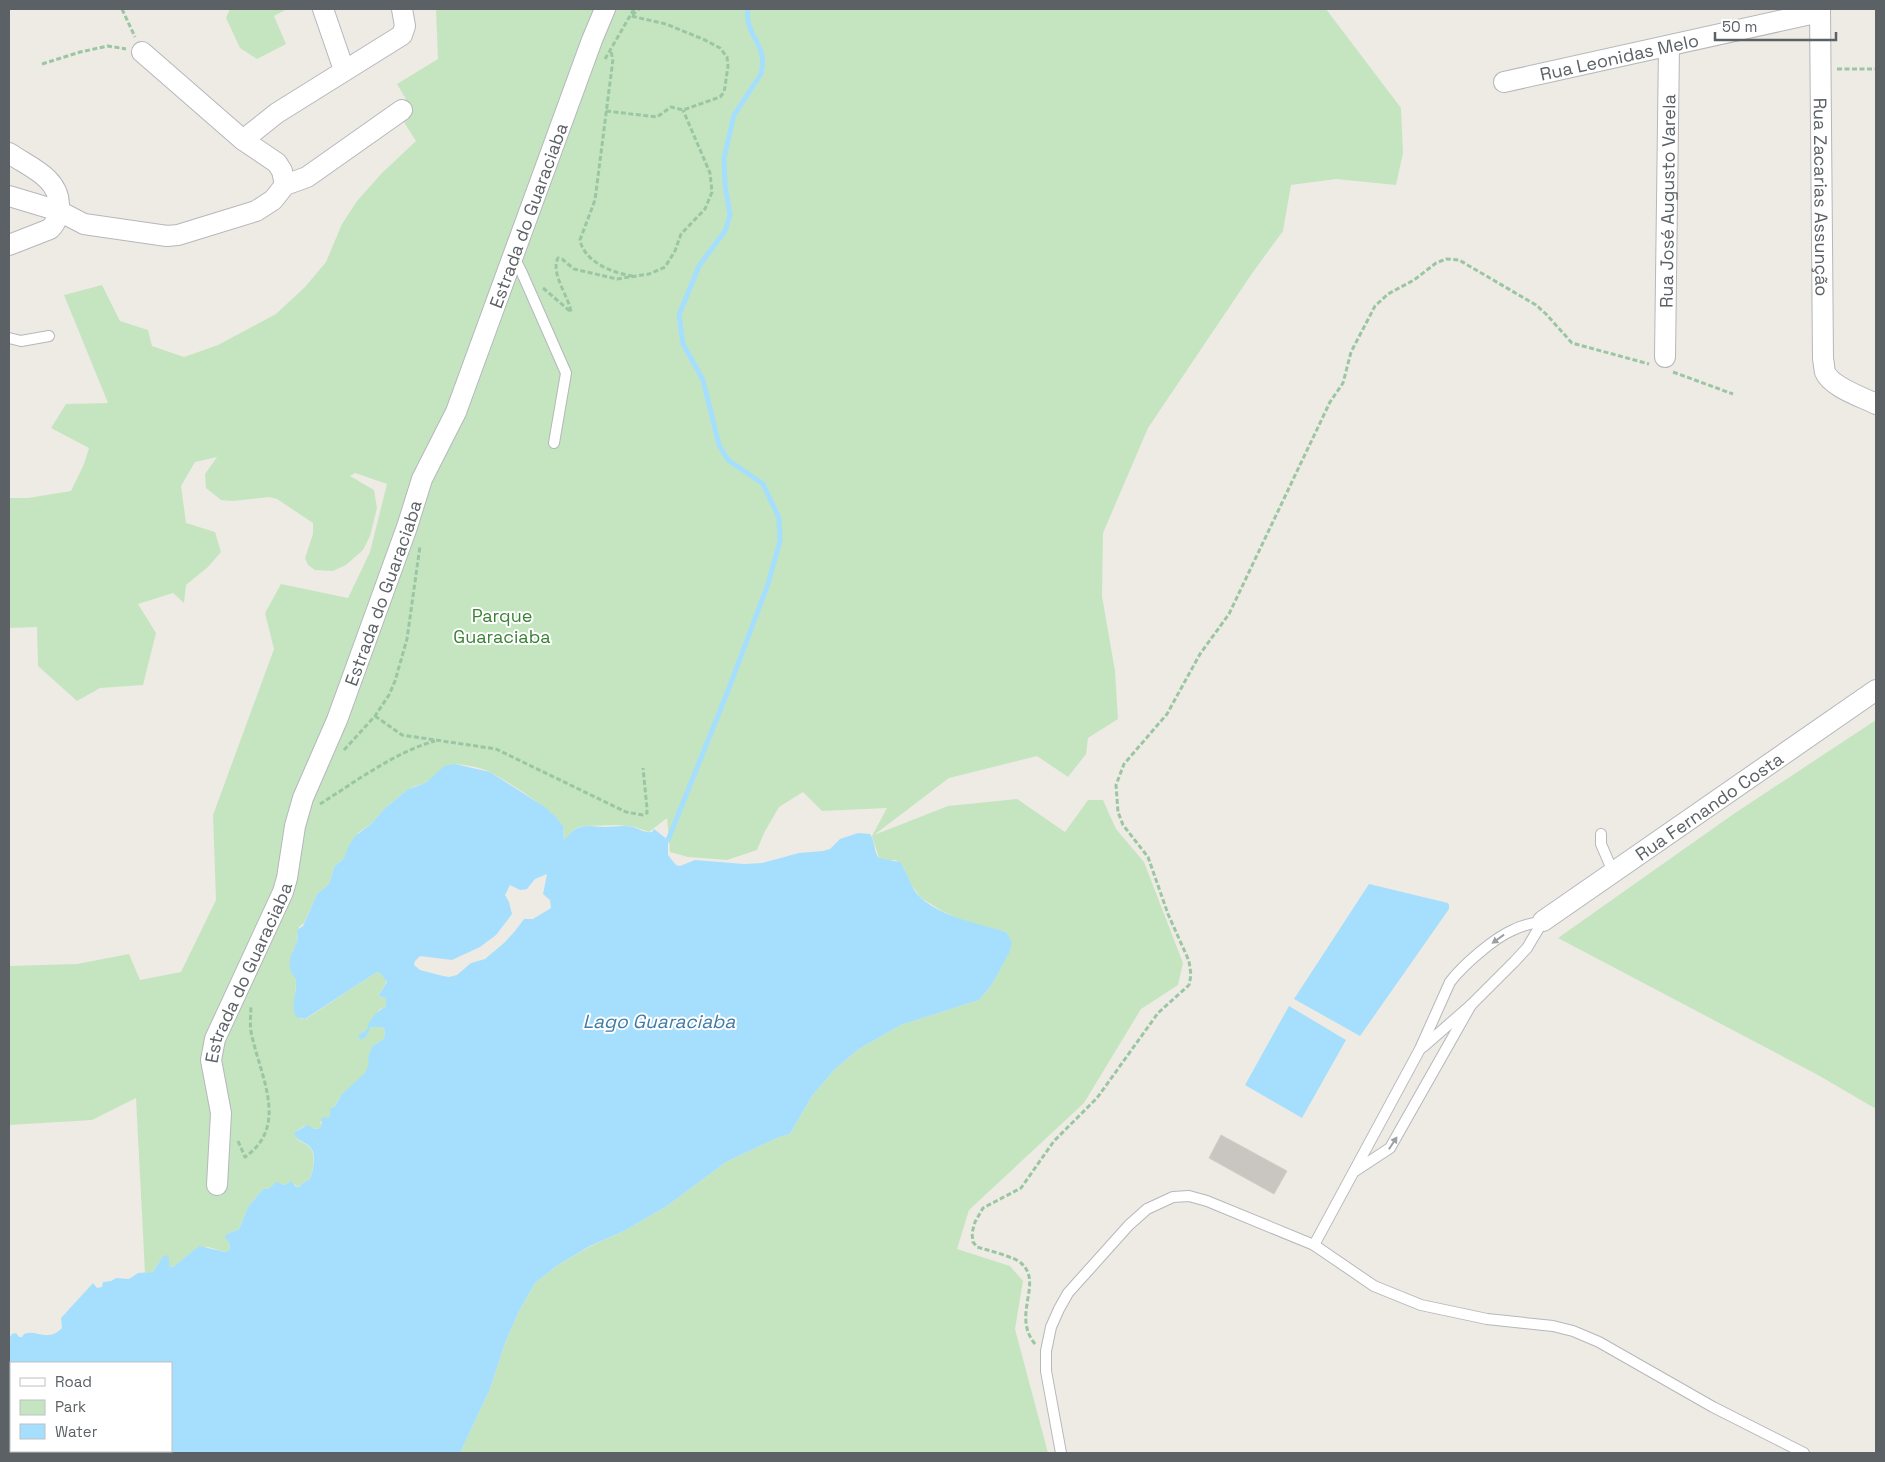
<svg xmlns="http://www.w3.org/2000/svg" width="1885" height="1462" font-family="'Space Grotesk',sans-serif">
<rect width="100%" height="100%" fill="#eeebe4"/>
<g fill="#c5e5c1">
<polygon points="230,9 287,9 274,16 286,44 257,59 240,48 226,18"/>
<path d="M436 9H1326L1401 108 1403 153 1396 185 1336 179 1291 185 1283 231 1253 272 1148 428 1103 533 1102 596 1115 671 1118 719 1088 738 1086 754 1068 777 1037 756 949 778 874 835 948 806 1017 799 1065 832 1088 800H1103L1116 829 1144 862 1183 963 1178 985 1141 1009 1084 1103 969 1210 957 1249 1010 1266 1023 1281 1015 1329 1048 1453H460L490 1389 505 1343 519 1311 535 1283 558 1265 591 1246 624 1231 667 1206 726 1162 779 1137 790 1134 812 1096 835 1069 859 1049 901 1025 979 1000 991 986 999 970 1006 932 968 923 942 911 921 898 908 880 904 868 896 860H882L879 858 872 836 887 808 822 811 803 792 779 807 764 833 757 850 727 860 688 857 670 852 667 818 649 832 635 827 618 825 582 826C574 828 568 834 564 841 564 836 564 830 562 825 555 811 505 780 490 772 479 767 467 765 455 764L427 782 413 787 402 794 384 809 371 824 359 832 353 839 344 858 334 867 329 884 317 894 304 923 299 927 296 945 292 952 296 983 294 1010 301 1019H306L315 1013 377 972C393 980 384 985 378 996L386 998V1006L379 1010 367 1029 361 1033 371 1027H382L385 1030 384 1039 372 1046C369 1053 370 1058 369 1065 368 1076 347 1088 341 1096 337 1101 336 1106 332 1108L330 1117 320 1122 322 1125 320 1128 314 1129 304 1126 295 1132 297 1139C300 1142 305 1143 308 1146 317 1152 313 1170 310 1179L303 1183 299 1187 289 1182 285 1185 279 1183 270 1188 263 1189 248 1207 239 1229 227 1234 230 1249 226 1252 208 1247 196 1249 173 1267 169 1266V1262L160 1261 153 1272 145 1273 136 1098 92 1120 9 1125V966L77 964 129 954 140 980 181 972 216 900 213 815 274 649 265 613 281 584 348 598 370 552 387 484 355 473 350 476 374 490 377 508 370 536 363 550 346 565 333 571 315 570 308 565 305 558 313 534V523L277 499 269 497 233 501 221 500 206 488 205 474 217 457 195 462 181 486 186 523 215 532 221 552 208 567 186 585 184 603 173 593 138 604 156 633 143 685 100 688 77 701 38 666 37 627 9 628V498H28L71 491 84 464 89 448 51 428 66 404 108 403 64 295 102 285 120 321 148 330 152 346 184 357 218 345 276 314 305 287 326 262 342 224 357 201 382 173 416 141 402 119 413 111 397 84 438 59Z"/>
<polygon points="1876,720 1876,1109 1818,1075 1558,938 1735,813"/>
</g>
<g fill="#a6dffd" fill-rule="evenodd">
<path d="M455 764 490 772 545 807 557 818 563 826 564 840C578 822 585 826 605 827 615 827 623 825 633 827 640 829 644 833 652 832L654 829 668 840V855L676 865 680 866 695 860 744 864 762 863 799 853 823 851 830 849 840 839 858 833 870 834C876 842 873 851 879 858L900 862C908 873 910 888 921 898 942 917 980 924 1006 932L1012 942 1009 953 991 986 979 1000 901 1025 859 1049 835 1069 812 1096 790 1134 779 1137 726 1162 667 1206 624 1231 590 1246 558 1265 535 1283 519 1311 505 1343 490 1389 460 1453H9V1338L12 1334 16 1333 19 1337H22L24 1334C37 1329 47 1343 62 1328L61 1318 93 1283 97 1288 102 1287 103 1282 111 1281 116 1278 129 1279 138 1273 153 1272 163 1256 167 1255 169 1259V1266L173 1267 199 1246 226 1252 230 1249 229 1243 225 1237 227 1234 239 1229 248 1207 263 1189 270 1188 276 1182 285 1185 291 1181 295 1186 299 1187 303 1183 310 1179C313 1171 317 1153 310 1147 304 1141 298 1142 294 1134L295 1132 307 1125 314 1129 320 1128 322 1125 321 1118 330 1117V1109L335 1106 342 1094 365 1073 369 1064 368 1058 372 1046 384 1039 385 1030 382 1027H371L369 1030 366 1037 361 1040 358 1036 367 1029C369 1018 377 1012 386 1006V998L378 996 387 982 381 974 377 972 305 1019 296 1017C290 1004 297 994 296 982 295 973 288 975 290 960 292 949 300 942 297 930L303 926 317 894 329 884 334 867 344 858 348 847 355 836 371 824 384 809 407 790 427 782 444 766ZM547 874 543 894 550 900 551 908 533 919H524L515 931 504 943 485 959 471 963 457 975 449 977 443 976 420 970 414 965 415 961 420 956 452 960 480 947 496 935 512 914 509 902 505 895 510 885 520 890 527 889 535 879ZM11 1363H171V1451H11Z"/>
<polygon points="1369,884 1448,903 1449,905 1449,909 1360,1036 1294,999"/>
<polygon points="1289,1006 1346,1040 1302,1118 1245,1085"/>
</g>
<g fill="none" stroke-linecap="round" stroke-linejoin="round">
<path stroke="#a6dffd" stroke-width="5" d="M668 840 729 688 768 584 780 541 779 518 763 484 728 460 719 445 703 380 683 344 679 315 699 266 725 231 730 215 725 185 724 158 734 115 761 74C769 43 744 37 748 9"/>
</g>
<polygon fill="#c9c6c1" stroke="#d3cdc3" points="1221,1135 1287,1171 1274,1194 1209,1158"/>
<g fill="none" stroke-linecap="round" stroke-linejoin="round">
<g stroke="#b5b7bb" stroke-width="12">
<g id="service">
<polyline points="514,257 522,273 566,373 554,443"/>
<polyline points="9,338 21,341 49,336"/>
<polyline points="1601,834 1601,844 1613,872"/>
<polyline points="1423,1047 1471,1005 1514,962 1527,948 1543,921"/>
<polyline points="1355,1171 1390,1148 1471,1005"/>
<polyline points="1314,1245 1374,1286 1421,1305 1487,1319 1553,1326 1573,1331 1599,1342 1713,1407 1804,1453"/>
<path d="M1061 1453 1046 1371V1351L1051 1327 1059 1309 1068 1293 1129 1225 1147 1209 1173 1197 1189 1196 1207 1201 1314 1245 1420 1049 1450 982C1463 965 1494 938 1513 930 1522 925 1533 923 1543 921"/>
</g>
</g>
<g stroke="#b5b7bb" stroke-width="22">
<g id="minor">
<polyline points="323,9 344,70"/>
<path id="s1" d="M1820 9 1823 359C1824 363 1824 368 1825 372 1831 387 1862 397 1876 404"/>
<polyline points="142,52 243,140 277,163 282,171 285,185"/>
<path id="s2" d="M1504 82 1820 12"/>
<polyline points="243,140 277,113 402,35 405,26 402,9"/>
<path d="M9 153C29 167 58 177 59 204 59 215 57 222 50 229L9 245"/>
<polyline points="9,196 59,211 84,224 167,236 178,235 256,211 273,200 285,185 307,177 402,110"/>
<path id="s3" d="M1665 357 1669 46"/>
<path id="s4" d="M1543 921 1876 690"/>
<path id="s5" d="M217 1185 221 1113 211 1060 215 1039 283 892 287 878 295 826 303 798 337 720 407 527 422 479 456 412 592 40 605 9"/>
</g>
</g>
<g stroke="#9bc6a3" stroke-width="3" stroke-dasharray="5 2.5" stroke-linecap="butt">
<polyline points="122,9 135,37"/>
<polyline points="632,15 639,9"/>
<path d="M611 52 613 59 595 200 580 240C584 262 614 274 634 276"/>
<polyline points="605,59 634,9"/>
<polyline points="42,64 80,52 108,46 126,49"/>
<polyline points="1837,69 1876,69"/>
<polyline points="606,111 657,117 671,107 683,110 720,97 724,92 725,87 728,66 727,57 720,48 705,40 666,24 631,16"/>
<path d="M543 288 571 312C569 297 550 273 558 258L562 259 574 269 617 279 649 274 665 267 675 251 681 234 705 209 712 192 710 173 683 110"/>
<polyline points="1673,372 1733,394"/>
<polyline points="375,716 402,735 496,749 626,812 643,815 647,813 647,808 643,768"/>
<polyline points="344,750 375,716 389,695 395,681 407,639 420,546"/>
<path d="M320 804C355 782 395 752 435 741"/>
<path d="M238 1141 245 1157C289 1126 261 1078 252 1036 249 1026 251 1015 251 1005"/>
<path d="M1035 1344C1011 1315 1044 1283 1021 1263 1015 1257 987 1250 977 1247L973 1242 972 1233 975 1222 983 1208 1021 1188 1054 1141 1097 1098 1158 1013 1189 985 1191 975 1189 961 1168 914 1148 857 1123 825 1118 812 1116 785 1124 764 1167 714 1200 654 1229 614 1330 402 1343 383 1351 352 1375 306 1388 294 1414 280 1436 263 1446 259 1459 260 1536 305 1546 314 1572 343 1649 364"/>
</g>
<use href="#service" stroke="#fff" stroke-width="10"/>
<use href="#minor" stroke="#fff" stroke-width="20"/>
</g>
<defs><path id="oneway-solid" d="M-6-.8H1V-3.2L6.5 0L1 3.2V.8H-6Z" transform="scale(1.25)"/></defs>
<g fill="#9da0a3">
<use href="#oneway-solid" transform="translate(1498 939) rotate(144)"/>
<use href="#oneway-solid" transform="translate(1393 1143) rotate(-57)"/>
</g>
<g text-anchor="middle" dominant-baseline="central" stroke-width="4" stroke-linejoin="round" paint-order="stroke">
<g font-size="18" fill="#5c6165" stroke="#fff">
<text stroke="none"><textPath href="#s2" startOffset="118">Rua Leonidas Melo</textPath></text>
<text stroke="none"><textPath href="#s1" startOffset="188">Rua Zacarias Assunção</textPath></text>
<text stroke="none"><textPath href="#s3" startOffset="156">Rua José Augusto Varela</textPath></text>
<text stroke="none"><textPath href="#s5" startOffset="1031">Estrada do Guaraciaba</textPath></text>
<text stroke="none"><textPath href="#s5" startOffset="626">Estrada do Guaraciaba</textPath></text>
<text stroke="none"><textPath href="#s4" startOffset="202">Rua Fernando Costa</textPath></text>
<text stroke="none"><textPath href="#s5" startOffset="221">Estrada do Guaraciaba</textPath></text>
</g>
<g font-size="18" fill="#3a8236" stroke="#fff">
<text x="502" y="615">Parque<tspan x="502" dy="21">Guaraciaba</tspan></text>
</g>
<g font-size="19" font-style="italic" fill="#407ba7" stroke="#fff">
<text x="659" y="1021">Lago Guaraciaba</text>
</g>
</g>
<rect width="1885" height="1462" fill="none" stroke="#5c6165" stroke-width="20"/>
<rect x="10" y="1362" width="162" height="90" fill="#ffffff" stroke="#bec0c1"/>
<rect x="20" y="1378" width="25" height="8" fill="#ffffff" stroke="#bec0c1"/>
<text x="55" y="1387" font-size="15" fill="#5c6165">Road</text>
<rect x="20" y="1400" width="25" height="15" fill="#c5e5c1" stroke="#bec0c1"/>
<text x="55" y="1412" font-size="15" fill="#5c6165">Park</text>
<rect x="20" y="1424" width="25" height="15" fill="#a6dffd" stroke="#bec0c1"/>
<text x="55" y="1437" font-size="15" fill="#5c6165">Water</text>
<path d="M1715 32v8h121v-8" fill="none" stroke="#5c6165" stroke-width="2.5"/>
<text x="1722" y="32" font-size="15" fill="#5c6165" stroke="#ffffff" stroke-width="4" paint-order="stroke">50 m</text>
</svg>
